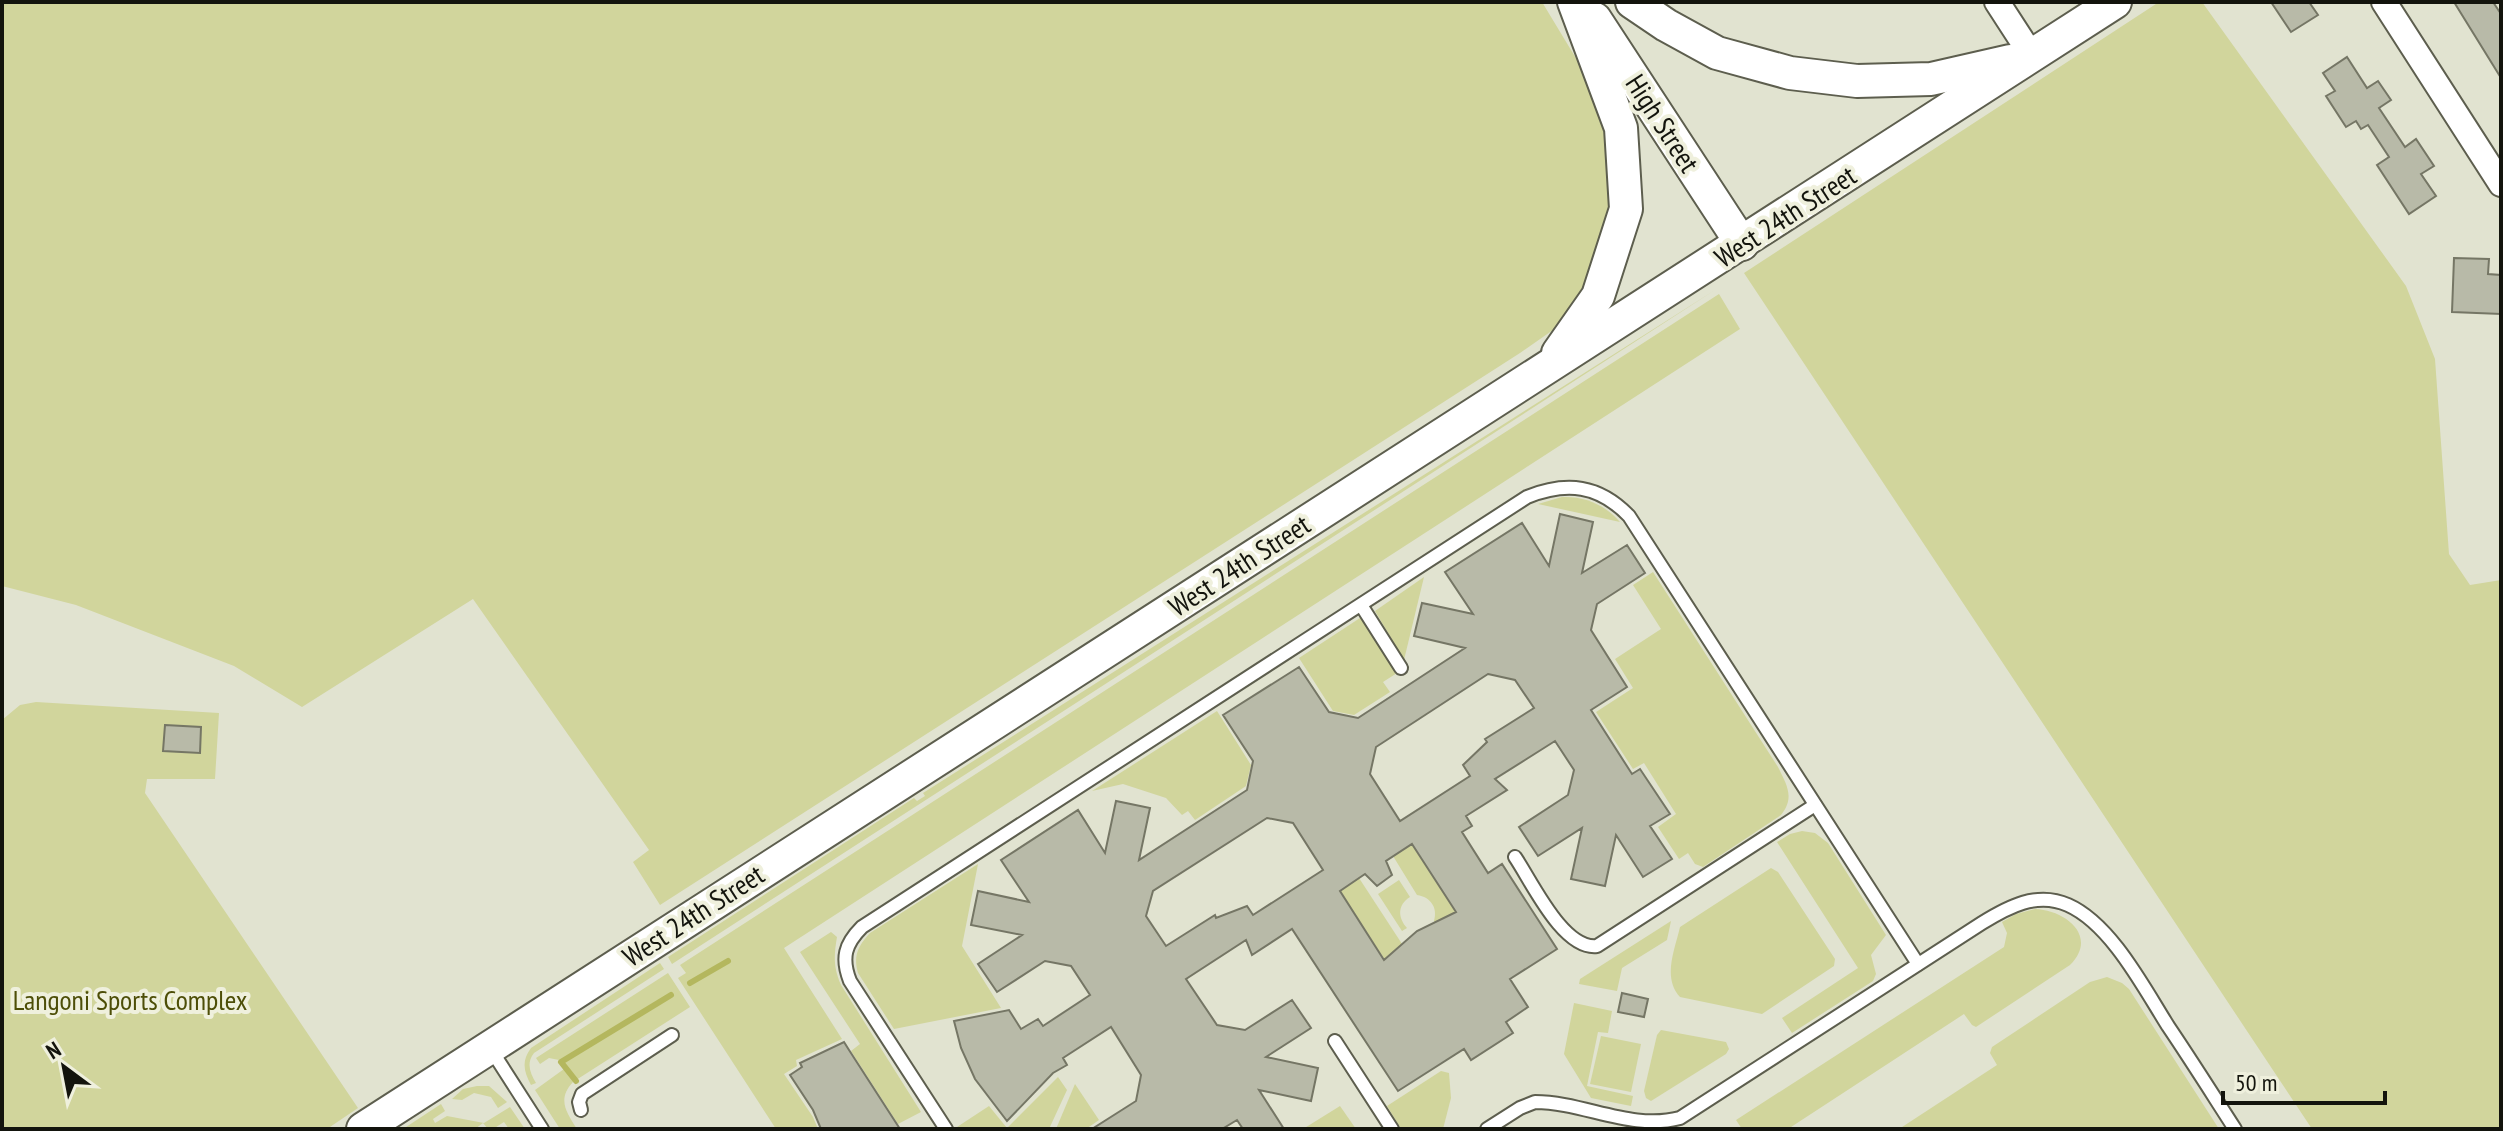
<svg xmlns="http://www.w3.org/2000/svg" width="2503" height="1131" font-family="'PT Sans Narrow',sans-serif">
<rect width="100%" height="100%" fill="#e1e3d0"/>
<g fill="#d1d59c">
<polygon points="2,2 1542,2 1597,93 1607,127 1615,201 1589,285 1563,323 1520,353 660,905 633,862 649,850 473,599 302,707 234,666 76,605 2,586"/>
<polygon points="2159,2 2202,2 2406,286 2435,359 2449,554 2470,585 2501,580 2501,1129 2312,1129 1744,273"/>
<polygon points="1715,290 672,964 668,957 914,798 917,801 925,796 923,793"/>
<polygon points="1719,294 1740,329 784,948 842,1039 796,1060 797,1066 784,1074 813,1117 818,1129 776,1129 678,978 686,973 680,965"/>
<path d="M1562 497C1585 496 1605 505 1620 522L1538 504Z"/>
<path d="M1653 572 1778 767C1787 785 1795 798 1781 815L1703 867 1695 864 1688 853 1679 859 1658 827 1676 814 1644 763 1633 769 1596 712 1633 688 1615 659 1661 629 1633 585Z"/>
<polygon points="1424,577 1404,660 1375,611"/>
<polygon points="1360,618 1364,620 1397,673 1383,682 1390,692 1354,715 1333,711 1299,658"/>
<polygon points="36,702 219,713 215,779 147,779 145,793 358,1108 327,1129 2,1129 2,720 20,705"/>
<polygon points="1217,711 1251,765 1246,786 1195,820 1188,811 1182,815 1166,798 1123,784 1092,791"/>
<polygon points="1802,831 1815,833 1828,843 1886,935 1871,955 1876,974 1873,981 1792,1033 1782,1018 1858,968 1777,842 1790,834"/>
<path d="M1412 844 1457 914 1437 926 1434 921C1438 908 1431 897 1417 895L1393 856Z"/>
<path d="M978 864 962 946 1001 1008 894 1029 858 973C853 956 858 946 870 933Z"/>
<path d="M1771 868 1778 872 1835 959 1834 966 1762 1014 1680 997C1662 978 1675 949 1680 927Z"/>
<polygon points="1359,878 1404,947 1385,960 1340,891"/>
<path d="M1399 880 1410 897C1397 905 1398 918 1407 928L1402 931 1378 894Z"/>
<path d="M2035 909C2065 910 2099 936 2070 965L1976 1027 1972 1025 1964 1014 1788 1129H1742L1736 1120 2004 947 2007 933 2002 922 2016 914Z"/>
<polygon points="1671,921 1667,940 1622,968 1617,991 1579,984 1580,979"/>
<path d="M831 932 837 937C834 955 833 967 841 985L921 1112 898 1124 851 1051 860 1044 800 952Z"/>
<path d="M660 963 664 969 534 1053C526 1063 530 1073 536 1083L531 1085C524 1072 521 1061 531 1048Z"/>
<path d="M668 973 690 1007 573 1082C557 1099 566 1112 577 1129H560L535 1090 564 1069 559 1060 549 1058 540 1064 536 1058Z"/>
<polygon points="2107,977 2122,983 2129,989 2219,1129 1899,1129 1997,1065 1990,1053 1992,1047 2090,982"/>
<polygon points="1574,1003 1612,1011 1608,1033 1598,1032 1587,1086 1633,1096 1631,1106 1591,1098 1564,1054"/>
<polygon points="1661,1030 1726,1042 1729,1049 1726,1054 1651,1101 1646,1098 1644,1091 1657,1035"/>
<polygon points="1601,1036 1641,1044 1631,1092 1590,1084"/>
<polygon points="1441,1071 1449,1073 1451,1098 1443,1129 1401,1129 1387,1106"/>
<polygon points="1058,1077 1067,1090 1049,1129 959,1129 957,1127 989,1106 1007,1128"/>
<polygon points="1075,1084 1099,1120 1086,1129 1056,1129"/>
<polygon points="477,1086 489,1086 507,1102 498,1108 491,1097 474,1093 462,1100 452,1099 463,1089"/>
<polygon points="441,1104 445,1111 433,1119 435,1123 447,1116 484,1123 510,1107 525,1129 509,1129 504,1122 493,1129 488,1129 483,1123 475,1129 403,1129"/>
<polygon points="1340,1106 1356,1129 1303,1129"/>
</g>
<g fill="none" stroke-linecap="round" stroke-linejoin="round">
<g stroke="#b4b75e" stroke-width="6">
<polyline points="690,983 728,961"/>
<polyline points="576,1081 561,1062 671,995"/>
</g>
</g>
<g fill="#b8baa8" stroke="#757665" stroke-width="2" fill-rule="evenodd">
<polygon points="2271,2 2309,2 2318,15 2291,32"/>
<polygon points="2454,2 2493,2 2501,14 2501,78"/>
<polygon points="2347,57 2367,88 2378,81 2391,100 2379,108 2405,147 2416,139 2434,166 2421,174 2436,196 2409,214 2377,165 2389,157 2368,125 2361,129 2356,121 2346,127 2326,96 2335,91 2323,73"/>
<polygon points="2454,258 2489,259 2488,274 2501,275 2501,314 2452,312"/>
<path d="M1560 514 1593 522 1582 573 1627 545 1645 573 1597 604 1591 630 1627 687 1591 710 1632 774 1640 769 1670 814 1650 826 1672 859 1643 877 1616 835 1605 886 1571 879 1582 828 1538 856 1519 827 1568 795 1574 770 1555 741 1495 779 1507 790 1466 816 1472 826 1462 832 1488 873 1502 864 1557 949 1510 979 1528 1007 1506 1022 1513 1033 1471 1060 1464 1049 1398 1091 1292 929 1252 955 1246 940 1186 979 1217 1025 1245 1030 1292 1000 1311 1028 1266 1057 1318 1068 1311 1101 1259 1090 1284 1129H1243L1237 1120 1222 1129H1092L1136 1101 1141 1075 1111 1027 1063 1058 1067 1065 1053 1073 1007 1121 975 1079 961 1048 954 1021 1009 1010 1021 1029 1038 1019 1043 1026 1090 995 1071 966 1045 961 997 992 978 964 1022 935 971 925 978 891 1029 902 1001 860 1078 810 1105 853 1116 801 1150 808 1139 860 1247 790 1253 761 1223 715 1299 667 1329 712 1358 718 1465 648 1414 636 1422 603 1473 614 1445 572 1522 523 1549 566ZM1488 674 1515 680 1534 708 1485 739 1487 742 1463 765 1470 776 1400 821 1370 774 1376 747ZM1267 818 1293 823 1323 870 1253 915 1247 906 1216 918 1215 915 1166 946 1146 916 1153 891ZM1412 844 1456 912 1417 931 1384 960 1340 891 1365 874 1377 886 1392 875 1386 861Z"/>
<polygon points="165,725 201,727 200,753 163,751"/>
<polygon points="1622,993 1648,999 1644,1017 1618,1012"/>
<polygon points="844,1042 849,1050 900,1129 821,1129 813,1110 790,1075 802,1067 800,1063"/>
</g>
<g fill="none" stroke-linecap="round" stroke-linejoin="round">
<g stroke="#5d5e4e" stroke-width="16">
<g id="lane">
<polyline points="1361,605 1401,668"/>
<path d="M1515 857C1532 882 1563 950 1597 946L1815 805"/>
<polyline points="1335,1041 1392,1129"/>
<polyline points="490,1048 542,1129"/>
<polyline points="581,1110 579,1102 582,1094 672,1035"/>
<path d="M946 1129 850 981C841 958 845 944 862 927L1527 497C1567 481 1599 485 1629 516L1918 964"/>
<path d="M1487 1129 1520 1108 1535 1102C1584 1102 1631 1131 1680 1118L1982 923C2008 907 2037 891 2068 905 2111 924 2144 988 2168 1026 2191 1060 2213 1095 2235 1129"/>
</g>
</g>
<g stroke="#5d5e4e" stroke-width="28">
<g id="street">
<polyline points="1997,2 2032,56"/>
<polyline points="2384,2 2501,184"/>
</g>
</g>
<g stroke="#5d5e4e" stroke-width="36">
<g id="secondary">
<polyline points="1632,2 1666,25 1717,53 1790,73 1857,81 1931,79 2010,61"/>
<polyline points="1595,19 1742,244"/>
<polyline points="1558,353 1598,296 1626,209 1621,128 1574,2"/>
<polyline points="363,1129 2115,2"/>
</g>
</g>
<use href="#lane" stroke="#fff" stroke-width="12"/>
<use href="#street" stroke="#fff" stroke-width="24"/>
<use href="#secondary" stroke="#fff" stroke-width="32"/>
</g>
<g text-anchor="middle" dominant-baseline="central" stroke-width="8" stroke-linejoin="round" paint-order="stroke">
<g font-size="28" fill="#13140d" stroke="#eff0dd">
<text transform="translate(1663 123) rotate(57)">High Street</text>
<text transform="translate(1785 216) rotate(-33)">West 24th Street</text>
<text transform="translate(1239 565) rotate(-33)">West 24th Street</text>
<text transform="translate(693 915) rotate(-33)">West 24th Street</text>
</g>
<g font-size="28" fill="#4d4e08" stroke="#eff0dd">
<text x="130" y="999">Langoni Sports Complex</text>
</g>
</g>
<rect width="2503" height="1131" fill="none" stroke="#13140d" stroke-width="8"/>
<g transform="translate(64 1067) rotate(328)" stroke="#eff0dd" stroke-width="6" paint-order="stroke">
<path d="M0-6L14 30L0 20L-14 30Z" fill="#13140d"/>
<text y="-12" font-size="22" font-weight="bold" text-anchor="middle" fill="#13140d">N</text>
</g>
<path d="M2223 1091v12h162v-12" fill="none" stroke="#13140d" stroke-width="4"/>
<text x="2235" y="1091" font-size="24" fill="#13140d" stroke="#eff0dd" stroke-width="6" paint-order="stroke">50 m</text>
</svg>
